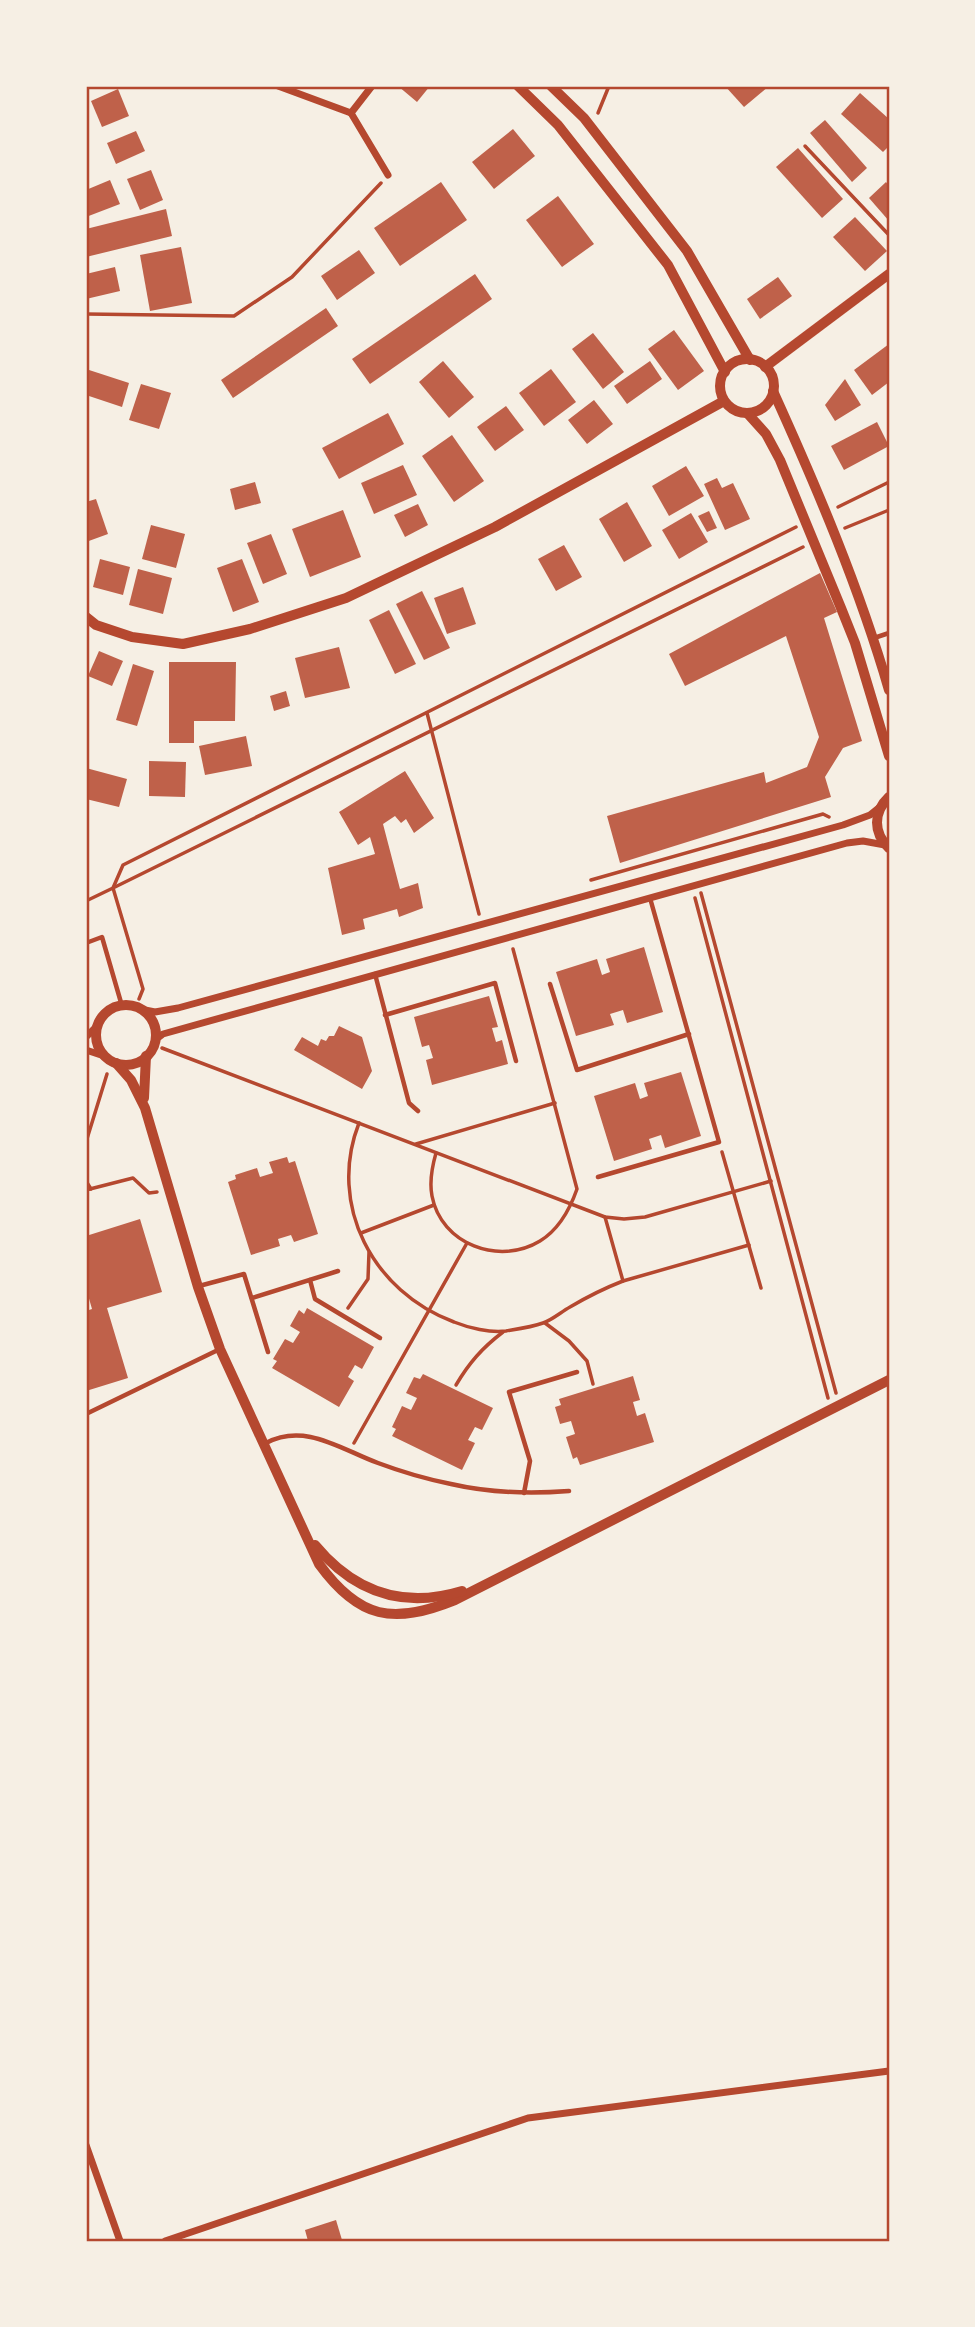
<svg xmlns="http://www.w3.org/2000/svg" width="975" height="2327" font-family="'Alegreya Sans',sans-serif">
<rect width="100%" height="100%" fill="#f6efe4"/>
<g fill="#bf614a">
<polygon points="398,86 430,86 417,102"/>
<polygon points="725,86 769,86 744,107"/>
<polygon points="118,89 129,116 102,127 91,101"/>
<polygon points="860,93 889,119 889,146 883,152 841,114"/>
<polygon points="825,120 867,168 852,182 810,133"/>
<polygon points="513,129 535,156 494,189 472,162"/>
<polygon points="136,131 145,151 116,164 107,143"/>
<polygon points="798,148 843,199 822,218 776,167"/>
<polygon points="151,170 163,200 140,210 127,179"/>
<polygon points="110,180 120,204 86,217 86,190"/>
<polygon points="441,182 467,220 400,266 374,228"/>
<polygon points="886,182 889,186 889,221 869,198"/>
<polygon points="558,196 594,244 562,267 526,220"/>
<polygon points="166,209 172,236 86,257 86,229"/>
<polygon points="855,217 887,251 865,271 833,237"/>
<polygon points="181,247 192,303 150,311 140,255"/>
<polygon points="359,250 375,273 337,300 321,276"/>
<polygon points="115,267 120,291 86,299 86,274"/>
<polygon points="475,274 492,299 370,384 352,359"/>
<polygon points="778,277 792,296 760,319 747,299"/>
<polygon points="326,308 338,326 233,398 221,380"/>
<polygon points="674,330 704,371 678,390 648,349"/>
<polygon points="593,333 624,372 603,389 572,349"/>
<polygon points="889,344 889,382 872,395 854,370"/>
<polygon points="443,361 474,397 449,418 419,382"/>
<polygon points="650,361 662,379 627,404 614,386"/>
<polygon points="86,369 129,383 122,407 86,395"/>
<polygon points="551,369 576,402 544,426 519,393"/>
<polygon points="845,379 861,405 835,421 825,405"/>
<polygon points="141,384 171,393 159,429 129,420"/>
<polygon points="594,400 613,424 587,444 568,420"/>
<polygon points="506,406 524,430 495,451 477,427"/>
<polygon points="388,413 404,444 339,479 322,448"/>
<polygon points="877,422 889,446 844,470 831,446"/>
<polygon points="452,435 484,481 454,502 422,456"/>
<polygon points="403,465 417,495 374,514 361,483"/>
<polygon points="686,466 704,496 669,516 652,486"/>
<polygon points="717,478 722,488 733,483 750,519 725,530 704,484"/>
<polygon points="255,482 261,503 235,510 230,489"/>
<polygon points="96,499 108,534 86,542 86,502"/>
<polygon points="627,502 652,546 624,562 599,519"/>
<polygon points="418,504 428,525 405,537 394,515"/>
<polygon points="343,510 361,557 310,577 292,529"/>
<polygon points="709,511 717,528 707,532 698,516"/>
<polygon points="691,513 708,542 679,559 662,530"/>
<polygon points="151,525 185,534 176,568 142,559"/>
<polygon points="271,534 287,574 263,584 247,543"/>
<polygon points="564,545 582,577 556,591 538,559"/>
<polygon points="100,559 130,567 123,595 93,587"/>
<polygon points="242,559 259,602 233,612 217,568"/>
<polygon points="138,569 172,578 163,614 129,605"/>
<polygon points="820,573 837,612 824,618 862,741 843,748 825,777 831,797 620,863 607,816 764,772 766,783 807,767 819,737 786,636 685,686 669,654"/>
<polygon points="463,587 476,624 447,634 434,598"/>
<polygon points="422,591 450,648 424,660 396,604"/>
<polygon points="389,610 416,664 395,674 369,620"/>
<polygon points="339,647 350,688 305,698 295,658"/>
<polygon points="99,651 123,661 112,686 88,676"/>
<polygon points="169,662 236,662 235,721 194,721 194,743 169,743"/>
<polygon points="133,664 154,671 137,726 116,720"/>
<polygon points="286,691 290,706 274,711 270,696"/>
<polygon points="246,736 252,766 205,775 199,746"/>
<polygon points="149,761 186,762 185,797 149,796"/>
<polygon points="86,768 127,779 119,807 86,799"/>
<polygon points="405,771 434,818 414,833 406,819 401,823 395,816 383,824 400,889 418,883 423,908 399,917 397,909 363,919 365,929 342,935 328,868 375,854 370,837 358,845 339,812"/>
<polygon points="644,947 663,1012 627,1023 623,1010 610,1014 614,1025 576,1036 556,972 597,959 602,975 610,972 606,959"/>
<polygon points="489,996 498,1027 492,1028 496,1042 502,1040 508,1064 432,1085 426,1060 433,1058 429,1045 422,1047 414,1017"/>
<polygon points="339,1026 362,1037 372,1071 362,1089 294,1050 302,1037 318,1046 321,1039 326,1041 329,1036 334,1036"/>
<polygon points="681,1072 701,1136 665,1148 661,1135 649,1139 652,1149 614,1161 594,1096 635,1083 640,1099 648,1096 644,1083"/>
<polygon points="287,1157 289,1163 295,1161 318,1234 294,1242 291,1235 278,1239 280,1246 251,1255 228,1182 236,1179 235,1175 257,1168 260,1177 273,1173 269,1162"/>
<polygon points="140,1219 162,1292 107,1308 128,1378 86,1391 86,1311 92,1309 86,1288 86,1236"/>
<polygon points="307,1308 374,1347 362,1369 355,1365 348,1377 354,1381 339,1407 272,1368 277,1361 273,1359 285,1339 293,1343 300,1332 290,1326 299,1310 304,1314"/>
<polygon points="423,1374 493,1408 482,1430 475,1427 468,1440 475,1443 462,1470 392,1436 396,1429 392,1427 402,1406 411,1410 417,1398 406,1393 414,1377 420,1379"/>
<polygon points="633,1376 640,1400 633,1402 637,1416 645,1413 654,1442 580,1465 577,1457 573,1459 566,1437 575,1434 571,1421 560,1424 555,1407 561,1405 559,1399"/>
<polygon points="336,2220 342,2240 308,2241 305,2230"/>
</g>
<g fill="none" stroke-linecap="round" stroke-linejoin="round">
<g stroke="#b5482f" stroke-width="3.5">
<polyline points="598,113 609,86"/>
<polyline points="805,146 889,235"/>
<polyline points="86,314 234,316 292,277 381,183"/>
<polyline points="838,507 889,482"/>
<polyline points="845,528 889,510"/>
<polyline points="427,713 479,914"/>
<polyline points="591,880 823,814 829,817"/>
<polyline points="701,893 836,1393"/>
<polyline points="695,898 828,1398"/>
<polyline points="86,901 113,888 123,865 796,527"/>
<polyline points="139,999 143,989 113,888 803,547"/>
<polyline points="162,1048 605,1217 624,1219 645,1217 771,1181"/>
<path d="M359 1123C327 1205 373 1292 454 1322 469 1328 490 1333 506 1331 518 1329 532 1327 543 1323 552 1320 561 1312 570 1307 587 1297 605 1288 623 1281"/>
<polyline points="86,1142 107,1074"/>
<polyline points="416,1144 555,1103"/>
<polyline points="722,1152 761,1288"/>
<path d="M436 1153C432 1167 429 1181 432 1196 441 1244 499 1266 540 1241 558 1230 570 1209 577 1189L513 949"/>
<polyline points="86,1181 91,1189"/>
<polyline points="86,1190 133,1178 149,1193 157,1192"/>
<polyline points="605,1217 623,1281 749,1245"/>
<polyline points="361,1233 434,1205"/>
<polyline points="348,1308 368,1279 369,1252"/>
<polyline points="545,1323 569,1341 587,1361 593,1384"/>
<path d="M456 1385C469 1363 482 1348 503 1332"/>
<polyline points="354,1443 467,1243"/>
</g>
<g stroke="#b5482f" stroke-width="4.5">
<polyline points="874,638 889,633"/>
<polyline points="86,943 102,937 122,1006"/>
<polyline points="375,974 409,1103 418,1111"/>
<polyline points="550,984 577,1070 689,1034"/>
<polyline points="385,1015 495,983 516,1061"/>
<polyline points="598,1177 719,1142 650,898"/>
<polyline points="310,1280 315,1299 380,1338"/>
<polyline points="199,1286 244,1274 268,1352"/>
<polyline points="252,1298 338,1271"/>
<polyline points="86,1414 220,1349"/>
<path d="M266 1443C305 1422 342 1450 378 1463 402 1472 426 1479 451 1484 490 1493 530 1494 569 1491"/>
<polyline points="524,1493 530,1461 509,1392 577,1372"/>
</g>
<g stroke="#b5482f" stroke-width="7">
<polyline points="278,86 351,113"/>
<polyline points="372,86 351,113 388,175"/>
<polyline points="140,1009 155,1012 178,1008 843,825 870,815 880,807"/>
<polyline points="86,1037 98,1025"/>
<polyline points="155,1040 163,1034 847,843 863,841 885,845"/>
<polyline points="86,1050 104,1056"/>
<polyline points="86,2145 120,2241"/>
<polyline points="165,2241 528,2118 889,2071"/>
</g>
<g stroke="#b5482f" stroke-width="10">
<polyline points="518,86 558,125 668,265 725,372"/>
<polyline points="551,86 584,118 687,251 750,360"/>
<circle cx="747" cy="386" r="27"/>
<polyline points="765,367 889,274"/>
<path d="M773 391C817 488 859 587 889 690"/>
<polyline points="748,414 766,434 780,460 841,608 855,643 889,756"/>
<polyline points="86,617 96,625 132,637 183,644 250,629 346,598 495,527 724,401"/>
<path d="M889 797C873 812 873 833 889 848"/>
<circle cx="126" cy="1035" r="30"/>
<path d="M116 1063 131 1080 145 1108 198 1287 220 1349 319 1564C359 1619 393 1625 455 1600L889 1380"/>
<polyline points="144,1098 146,1056"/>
<path d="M315 1545C354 1592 403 1609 462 1591"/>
</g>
</g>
<rect width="975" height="2327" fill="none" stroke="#f6efe4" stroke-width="175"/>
<rect x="88" y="88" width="800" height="2152" fill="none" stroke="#b5482f" stroke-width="2.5"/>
</svg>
